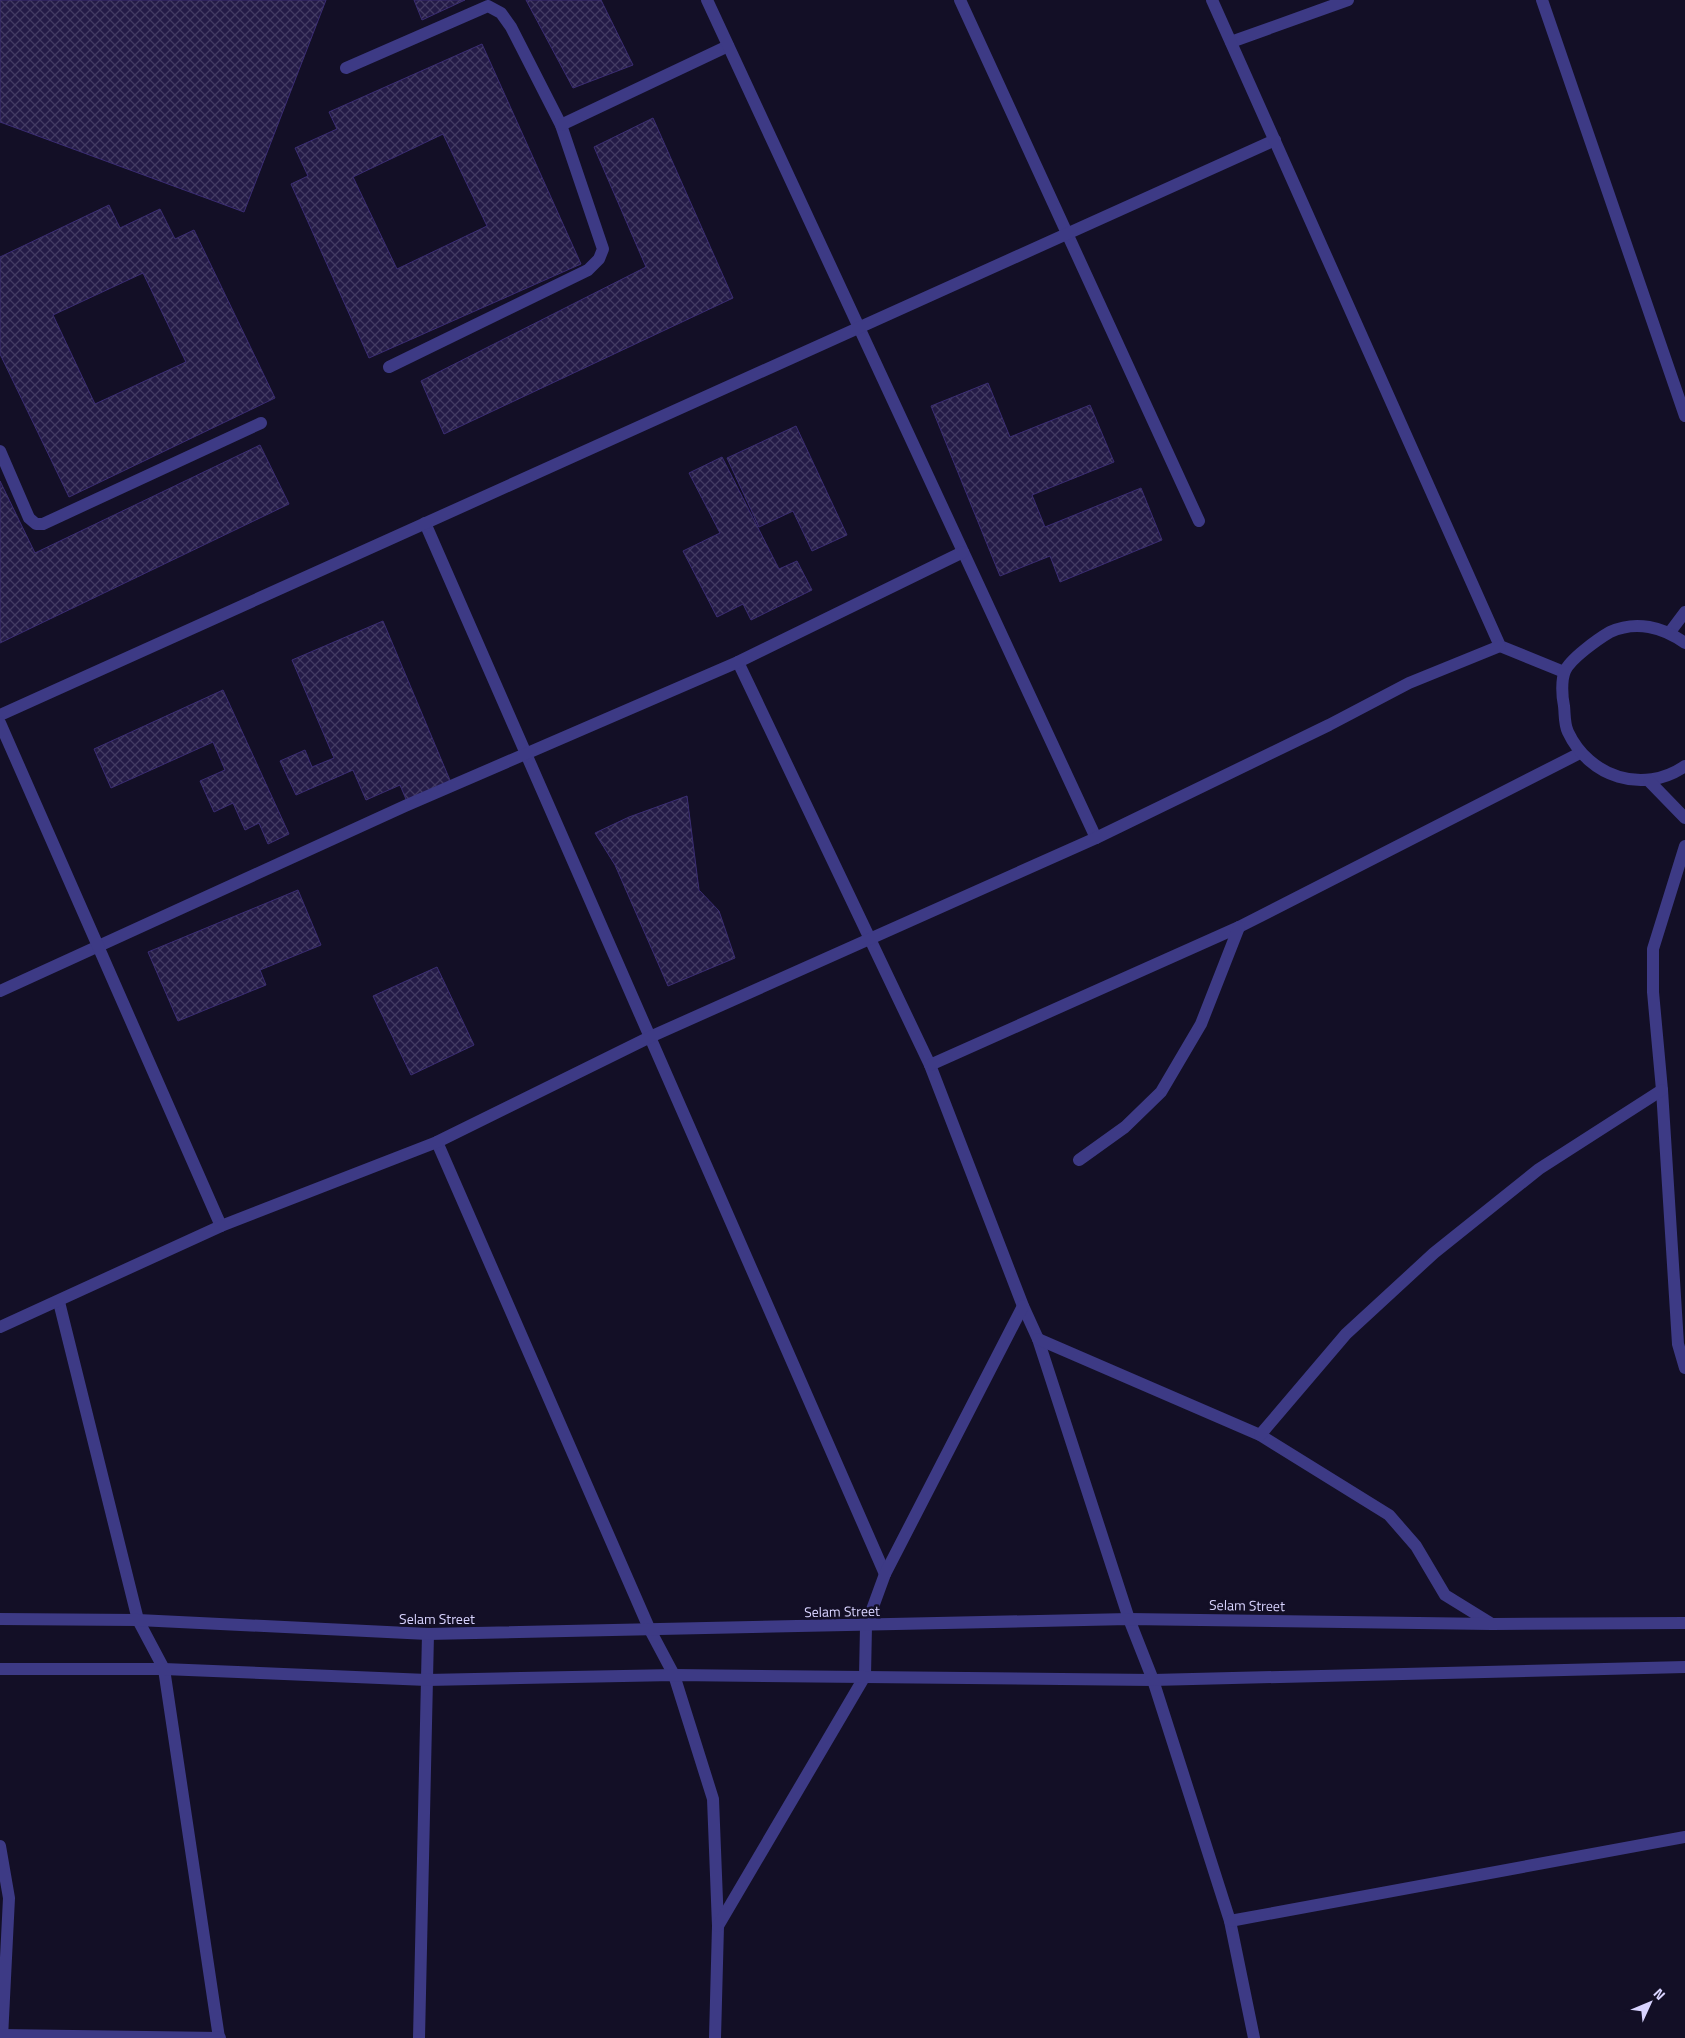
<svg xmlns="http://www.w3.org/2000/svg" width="1685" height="2038" font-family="'Titillium Web',sans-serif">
<defs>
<pattern id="building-cross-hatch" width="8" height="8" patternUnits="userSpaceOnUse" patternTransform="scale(1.25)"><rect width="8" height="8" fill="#241b47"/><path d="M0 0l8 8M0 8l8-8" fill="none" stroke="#433b63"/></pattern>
</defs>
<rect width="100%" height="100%" fill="#130f26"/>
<g fill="url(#building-cross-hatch)" stroke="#3b2d73" fill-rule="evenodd">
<polygon points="0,0 326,0 244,212 0,122"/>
<polygon points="414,0 465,0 422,20"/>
<polygon points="526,0 601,0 633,65 573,88"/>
<path d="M482 44 581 264 369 358 291 184 308 176 295 148 337 129 329 112ZM443 134 487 226 397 269 353 177Z"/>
<polygon points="653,118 733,298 444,434 421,381 646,267 594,147"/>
<path d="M109 205 120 228 160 209 175 239 194 230 275 398 69 497 0 354V257ZM143 273 186 362 95 404 53 315Z"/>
<polygon points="988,383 1010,437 1090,405 1114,462 1032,495 1045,527 1141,488 1162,540 1060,582 1050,556 1000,576 931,406"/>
<polygon points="796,426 847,535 812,551 793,511 759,527 727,458"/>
<polygon points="260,445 289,504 0,643 0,481 35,553"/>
<polygon points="722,457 779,569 797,561 812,590 751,620 743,604 717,617 683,551 720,533 689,473"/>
<polygon points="383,621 452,785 408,804 400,785 366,800 353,770 296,795 280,761 305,750 312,767 334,758 292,660"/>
<polygon points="223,690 289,834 268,844 259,823 245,830 233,803 214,812 200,781 225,770 213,742 111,788 94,749"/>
<polygon points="687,796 699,890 719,911 735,958 668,986 615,865 595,833 629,817"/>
<polygon points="298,890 321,945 260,970 266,985 178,1021 148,952"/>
<polygon points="437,967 474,1045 411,1075 373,996"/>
</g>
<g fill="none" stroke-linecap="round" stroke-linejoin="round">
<g stroke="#3d3a85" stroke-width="12">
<polyline points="960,0 1199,521"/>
<polyline points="346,68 488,6 501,13 511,27 561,125 603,249 599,259 588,270 389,367"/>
<polyline points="561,125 728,46"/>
<polyline points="0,451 29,518 36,524 43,524 261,423"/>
</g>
<g stroke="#3d3a85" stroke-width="12">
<polyline points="707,0 1096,838"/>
<polyline points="1542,0 1685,416"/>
<polyline points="1231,42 1348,0"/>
<polyline points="425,523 885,1574"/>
<polyline points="1670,632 1685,612"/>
<polyline points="738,662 930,1065 1023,1306 1038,1339 1129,1619 1153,1680 1230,1921 1254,2038"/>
<polyline points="0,715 1275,140"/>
<polyline points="1685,846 1653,949 1653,992 1662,1090 1678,1344 1685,1368"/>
<polyline points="0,991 405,806 738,662 963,552"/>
<polyline points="930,1065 1239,927 1580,753"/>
<polyline points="437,1142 649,1628 674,1675 713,1799 718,1926 715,2038"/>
<polyline points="1079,1160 1125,1127 1161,1092 1201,1024 1239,927"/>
<polyline points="59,1302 138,1620 164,1669 219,2038"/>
<polyline points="1038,1339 1260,1435 1389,1515 1416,1546 1445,1595 1492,1624"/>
<polyline points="1260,1435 1346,1334 1434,1253 1539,1169 1662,1090"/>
<polyline points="0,1846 9,1898 2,2038"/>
<polyline points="1230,1921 1685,1837"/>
<polyline points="718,1926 865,1676 866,1626 885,1574 1023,1306"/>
<polyline points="0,2035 220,2038"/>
<polyline points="419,2038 428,1634"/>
</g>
<g stroke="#3d3a85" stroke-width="12">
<polyline points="1212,0 1500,646 1564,672"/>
<path d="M1685 643C1663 627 1636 620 1610 632 1598 639 1570 659 1565 671 1561 680 1562 697 1564 706 1565 714 1564 724 1568 732 1589 777 1643 795 1685 766"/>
<polyline points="0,723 221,1226"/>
<polyline points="1649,781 1685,818"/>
<polyline points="0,1327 221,1226 437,1142 650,1037 1096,838 1329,725 1409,683 1500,646"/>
<polyline points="0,1619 138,1620 428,1634 1129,1619 1492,1624 1685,1623"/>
<polyline points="0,1669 164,1669 427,1680 674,1675 1153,1680 1685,1667"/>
</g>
</g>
<g text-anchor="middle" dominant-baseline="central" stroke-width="5" stroke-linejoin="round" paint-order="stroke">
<g font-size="14" fill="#d9d4ff" stroke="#130f26">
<text transform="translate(1247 1605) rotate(1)">Selam Street</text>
<text transform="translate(842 1611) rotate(-1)">Selam Street</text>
<text x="437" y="1618">Selam Street</text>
</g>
</g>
<g transform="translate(1650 2003) rotate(46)" stroke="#130f26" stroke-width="4" paint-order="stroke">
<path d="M0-4L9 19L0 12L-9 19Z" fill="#d9d4ff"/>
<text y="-8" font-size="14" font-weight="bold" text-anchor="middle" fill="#d9d4ff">N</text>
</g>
</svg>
